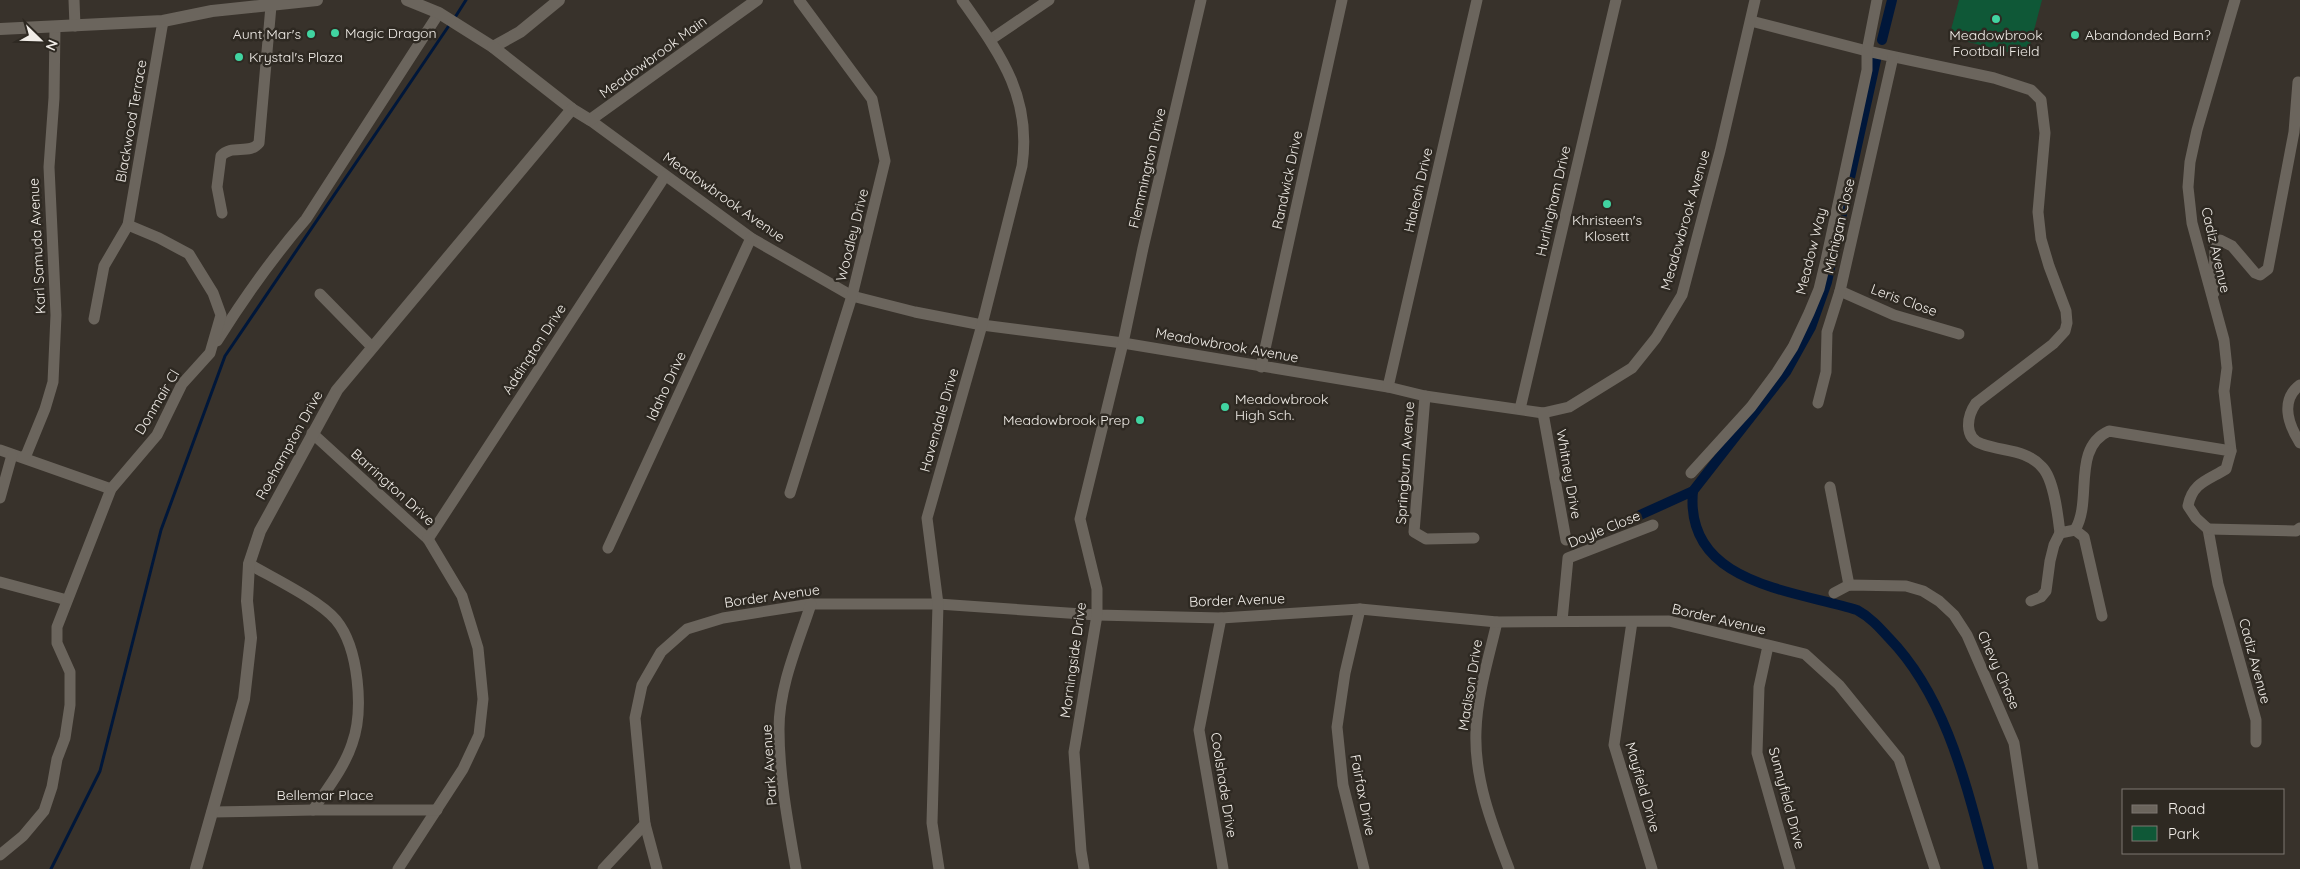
<svg xmlns="http://www.w3.org/2000/svg" width="2300" height="869" font-family="Quicksand,sans-serif">
<rect width="100%" height="100%" fill="#38322b"/>
<polygon fill="#0f5837" points="1959,0 2042,0 2027,57 1949,37"/>
<g fill="none" stroke-linecap="round" stroke-linejoin="round">
<g stroke="#00173a" stroke-width="3">
<polyline points="454,19 466,0"/>
<polyline points="51,869 100,771 161,530 225,356 450,24"/>
</g>
<g stroke="#00173a" stroke-width="10">
<polyline points="1882,40 1892,0"/>
<path d="M1693 491C1684 584 1793 590 1857 610 1870 617 1879 627 1889 638 1948 699 1967 789 1989 869"/>
<polyline points="1640,515 1693,491 1786,372 1811,327 1827,282 1876,60"/>
</g>
<g stroke="#6b655d" stroke-width="11">
<polyline points="74,0 75,26"/>
<path d="M1751 21 1867 51 1994 78 2031 90 2041 100 2045 133 2038 212 2041 239 2049 266 2066 311 2067 323 2065 331 2053 344 1976 403C1967 416 1963 438 1982 444 2004 452 2026 449 2042 467 2054 479 2058 516 2060 533L2075 530 2084 537 2102 616"/>
<polyline points="990,40 1049,0"/>
<polyline points="590,120 751,238 852,296 915,312 982,325 1123,343 1388,387 1425,396 1543,413 1569,407 1632,368 1656,338 1682,295 1720,151 1755,0"/>
<path d="M222 213 217 187 221 156C231 144 250 155 259 143L271 6"/>
<polyline points="1840,291 1894,315 1959,334"/>
<polyline points="2214,293 2215,245 2220,240 2232,246 2255,273 2260,275 2268,269 2294,132 2298,82"/>
<polyline points="320,294 371,346"/>
<polyline points="94,319 104,266 128,225 163,21"/>
<path d="M217 341C244 298 273 257 306 219L439 13"/>
<polyline points="1261,367 1342,0"/>
<path d="M2300 385C2280 400 2288 424 2300 443"/>
<polyline points="1388,387 1477,0"/>
<polyline points="1425,396 1414,532 1426,539 1474,538"/>
<polyline points="1818,403 1826,372 1827,332 1840,291 1893,57"/>
<polyline points="1520,409 1616,0"/>
<polyline points="1543,413 1566,540"/>
<polyline points="312,433 428,539 462,596 478,648 483,699 479,735 463,769 398,869"/>
<polyline points="0,450 111,489"/>
<polyline points="2231,451 2224,391 2227,368 2224,340 2192,223 2188,187 2190,162 2197,130 2235,0"/>
<polyline points="24,457 27,453 45,409 53,382 56,315 49,167 54,98 55,27"/>
<polyline points="1691,473 1751,407 1777,372 1793,347 1809,313 1819,289 1826,260 1867,70 1867,51 1877,0"/>
<polyline points="1830,487 1849,585"/>
<polyline points="790,493 852,296 885,161 872,99 799,0"/>
<polyline points="0,498 12,455"/>
<polyline points="2208,529 2218,584 2256,720 2256,742"/>
<polyline points="2208,529 2296,531 2300,528"/>
<path d="M2075 530C2093 501 2071 448 2109 431L2231 451 2226 469C2208 480 2192 483 2188 506L2196 518 2208 529"/>
<polyline points="428,539 665,176"/>
<polyline points="608,548 751,238"/>
<path d="M249 564C273 578 319 600 336 620 359 648 364 711 352 744 344 768 327 789 313 810"/>
<polyline points="0,582 67,600"/>
<polyline points="1834,593 1849,585 1906,586 1923,591 1939,601 1954,615 1967,635 2014,743 2033,869"/>
<polyline points="2031,601 2041,597 2046,591 2050,561 2054,545 2060,533"/>
<polyline points="1360,609 1345,673 1337,727 1343,785 1364,869"/>
<polyline points="1221,618 1199,730 1223,869"/>
<polyline points="1562,621 1568,558 1653,525"/>
<path d="M1497 622C1489 657 1477 695 1476 731 1474 779 1492 825 1509 869"/>
<polyline points="1632,622 1614,745 1652,869"/>
<polyline points="1768,646 1759,687 1757,753 1790,869"/>
<polyline points="212,812 313,810 437,810"/>
<polyline points="645,824 657,869"/>
<polyline points="0,855 23,836 44,811 52,787 57,759 65,738 70,705 70,672 57,643 57,627 111,489 157,435 182,384 210,353 221,315 213,293 189,254 159,238 128,225"/>
<polyline points="603,869 645,824 635,718 642,685 661,652 687,629 723,618 811,604 938,604 1097,615 1221,618 1360,609 1497,622 1669,621 1805,654 1839,685 1899,759 1935,869"/>
<path d="M796 869C788 823 779 776 779 729 779 686 798 644 811 604"/>
<path d="M939 869 932 823 938 604 927 518 982 325 1022 166C1032 96 1000 54 962 0"/>
<polyline points="1084,869 1081,851 1074,752 1097,615 1097,589 1080,519 1123,343 1143,248 1201,0"/>
</g>
<g stroke="#6b655d" stroke-width="12">
<polyline points="407,0 439,13 493,47 520,32 559,0"/>
<polyline points="0,29 163,21 212,11 317,0"/>
<polyline points="493,47 572,109 590,120 757,0"/>
<polyline points="196,869 244,699 251,638 247,601 249,564 260,531 337,390 572,109"/>
</g>
</g>
<g fill="#41d4a1" stroke="#2e2922" stroke-width="2">
<circle cx="1996" cy="19" r="5"/>
<circle cx="335" cy="33" r="5"/>
<circle cx="311" cy="34" r="5"/>
<circle cx="2075" cy="35" r="5"/>
<circle cx="239" cy="57" r="5"/>
<circle cx="1607" cy="204" r="5"/>
<circle cx="1225" cy="407" r="5"/>
<circle cx="1140" cy="420" r="5"/>
</g>
<g text-anchor="middle" dominant-baseline="central" stroke-width="5" stroke-linejoin="round" paint-order="stroke">
<g font-size="14" fill="#f1ede8" stroke="#2e2922" text-anchor="start">
<text x="345" y="33">Magic Dragon</text>
<text x="301" y="34" text-anchor="end">Aunt Mar's</text>
<text x="1996" y="35" text-anchor="middle">Meadowbrook<tspan x="1996" dy="16">Football Field</tspan></text>
<text x="2085" y="35">Abandonded Barn?</text>
<text x="249" y="57">Krystal's Plaza</text>
<text x="1607" y="220" text-anchor="middle">Khristeen's<tspan x="1607" dy="16">Klosett</tspan></text>
<text x="1235" y="399">Meadowbrook<tspan x="1235" dy="16">High Sch.</tspan></text>
<text x="1130" y="420" text-anchor="end">Meadowbrook Prep</text>
</g>
<g font-size="14" fill="#f1ede8" stroke="#2e2922">
<text transform="translate(653 57) rotate(-36)">Meadowbrook Main</text>
<text transform="translate(131 121) rotate(-80)">Blackwood Terrace</text>
<text transform="translate(1147 168) rotate(-77)">Flemmington Drive</text>
<text transform="translate(1287 180) rotate(-78)">Randwick Drive</text>
<text transform="translate(1418 190) rotate(-77)">Hialeah Drive</text>
<text transform="translate(724 197) rotate(35)">Meadowbrook Avenue</text>
<text transform="translate(1553 201) rotate(-77)">Hurlingham Drive</text>
<text transform="translate(1685 220) rotate(-74)">Meadowbrook Avenue</text>
<text transform="translate(1839 226) rotate(-77)">Michigan Close</text>
<text transform="translate(852 235) rotate(-76)">Woodley Drive</text>
<text transform="translate(37 246) rotate(-93)">Karl Samuda Avenue</text>
<text transform="translate(2216 250) rotate(77)">Cadiz Avenue</text>
<text transform="translate(1811 251) rotate(-76)">Meadow Way</text>
<text transform="translate(1904 300) rotate(20)">Leris Close</text>
<text transform="translate(1227 345) rotate(10)">Meadowbrook Avenue</text>
<text transform="translate(534 349) rotate(-57)">Addington Drive</text>
<text transform="translate(666 386) rotate(-65)">Idaho Drive</text>
<text transform="translate(157 402) rotate(-59)">Donmair Cl</text>
<text transform="translate(939 420) rotate(-74)">Havendale Drive</text>
<text transform="translate(289 445) rotate(-61)">Roehampton Drive</text>
<text transform="translate(1405 463) rotate(-86)">Springburn Avenue</text>
<text transform="translate(1569 474) rotate(80)">Whitney Drive</text>
<text transform="translate(393 487) rotate(42)">Barrington Drive</text>
<text transform="translate(1604 529) rotate(-22)">Doyle Close</text>
<text transform="translate(772 596) rotate(-8)">Border Avenue</text>
<text transform="translate(1237 600) rotate(-2)">Border Avenue</text>
<text transform="translate(1719 619) rotate(13)">Border Avenue</text>
<text transform="translate(1073 660) rotate(-82)">Morningside Drive</text>
<text transform="translate(2255 661) rotate(75)">Cadiz Avenue</text>
<text transform="translate(1999 670) rotate(66)">Chevy Chase</text>
<text transform="translate(1470 685) rotate(-81)">Madison Drive</text>
<text transform="translate(769 765) rotate(-94)">Park Avenue</text>
<text transform="translate(1224 785) rotate(81)">Coolshade Drive</text>
<text transform="translate(1643 787) rotate(74)">Mayfield Drive</text>
<text x="325" y="795">Bellemar Place</text>
<text transform="translate(1363 795) rotate(79)">Fairfax Drive</text>
<text transform="translate(1787 798) rotate(75)">Sunnyfield Drive</text>
</g>
</g>
<rect x="2122" y="789" width="162" height="65" fill="#2e2922" stroke="#7c7771"/>
<rect x="2132" y="805" width="25" height="8" fill="#6b655d" stroke="#7c7771"/>
<text x="2168" y="814" font-size="15" fill="#f1ede8">Road</text>
<rect x="2132" y="826" width="25" height="15" fill="#0f5837" stroke="#7c7771"/>
<text x="2168" y="839" font-size="15" fill="#f1ede8">Park</text>
<g transform="translate(40 40) rotate(113)" stroke="#2e2922" stroke-width="4" paint-order="stroke">
<path d="M0-4L9 19L0 12L-9 19Z" fill="#f1ede8"/>
<text y="-8" font-size="14" font-weight="bold" text-anchor="middle" fill="#f1ede8">N</text>
</g>
</svg>
